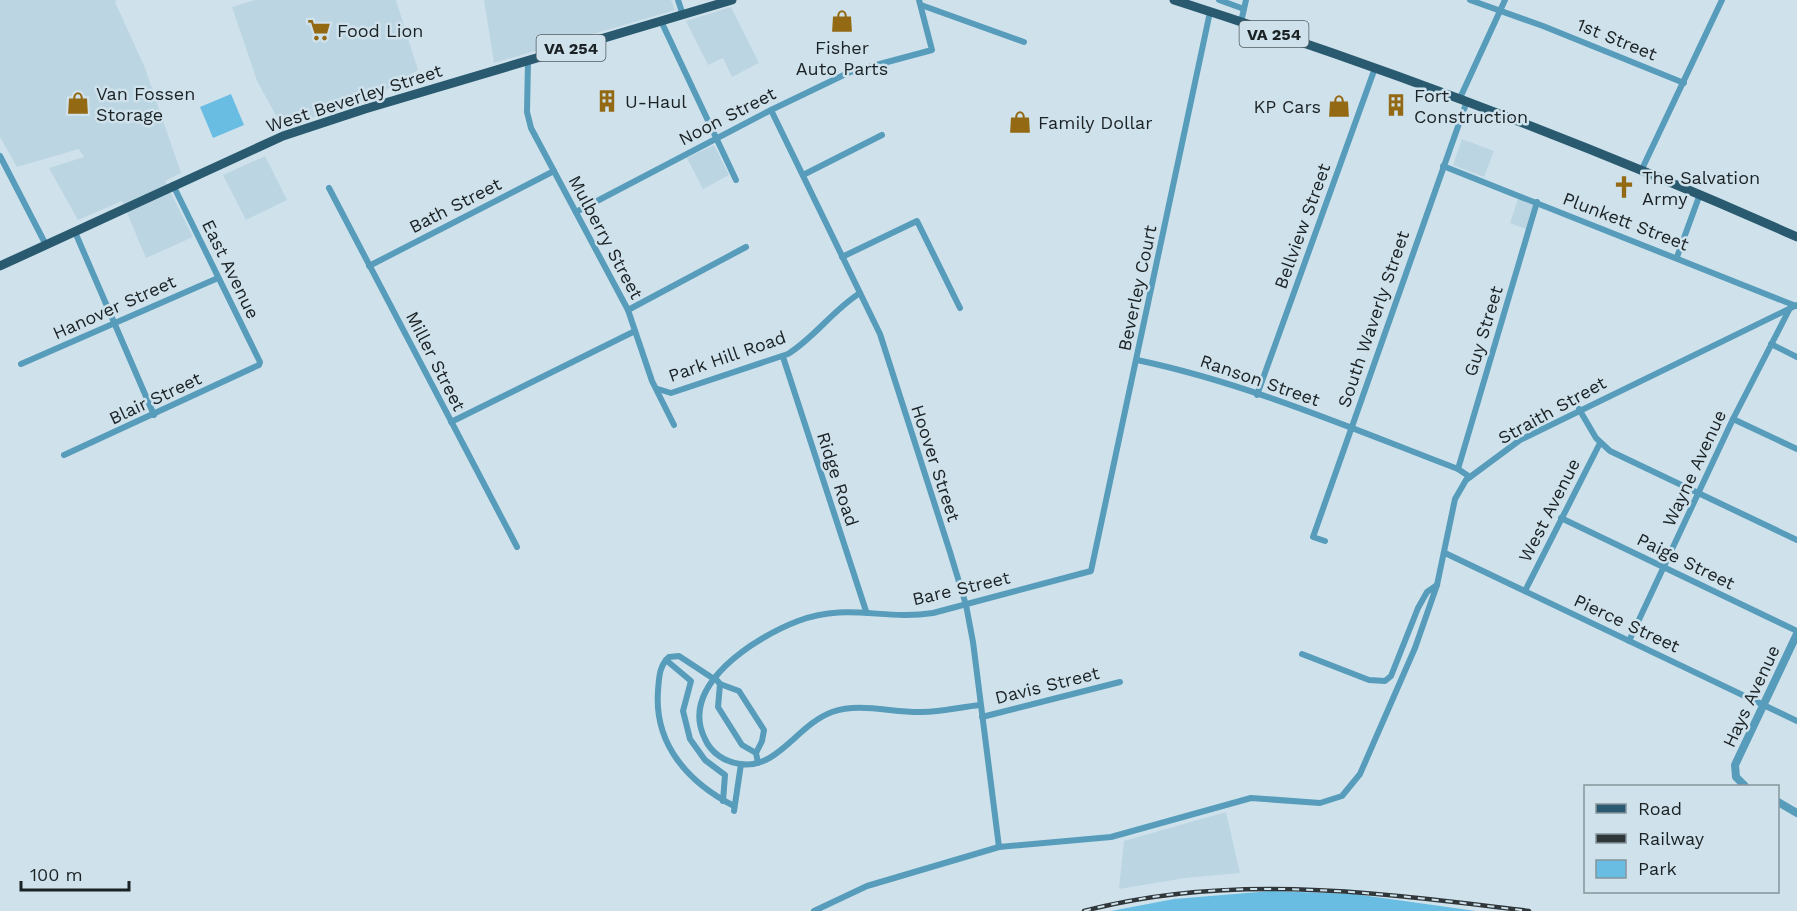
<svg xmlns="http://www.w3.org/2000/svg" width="1797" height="911" font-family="'Work Sans',sans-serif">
<rect width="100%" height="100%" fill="#cfe2eb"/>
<g fill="#bcd5e2">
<polygon points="0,0 117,0 115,2 145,68 181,173 165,181 193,237 146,258 122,201 78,220 49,168 84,157 79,149 17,167 0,137"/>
<polygon points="255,0 396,0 418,70 376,96 283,128 257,81 232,7"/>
<polygon points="484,0 671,0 675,10 494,63"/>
<polygon points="731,7 759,63 732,77 723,58 708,65 686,21"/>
<polygon points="1462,139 1494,151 1484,177 1453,165"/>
<polygon points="714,145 729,175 703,189 687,158"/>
<polygon points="265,156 287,200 246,220 223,175"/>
<polygon points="1518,199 1533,205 1526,229 1510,223"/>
<polygon points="1226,812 1240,873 1185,878 1119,889 1124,841"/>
</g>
<g fill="#6abde2">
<polygon points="231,94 244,125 213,138 200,107"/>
<polygon points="1271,891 1354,894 1476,911 1111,911 1174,899"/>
</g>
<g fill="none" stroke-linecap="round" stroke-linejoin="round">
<g stroke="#579cbb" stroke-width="6">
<polyline points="678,0 683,15"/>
<polyline points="1219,0 1244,9"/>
<polyline points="1470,0 1543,26 1684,83"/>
<polyline points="921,5 1024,42"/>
<polyline points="661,21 736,180"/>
<polyline points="1241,22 1246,0"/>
<polyline points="528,61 527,112 531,128 628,310 652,381 674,425"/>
<polyline points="1460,98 1505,0"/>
<polyline points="771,110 880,334 950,552 966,605 973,642 999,847"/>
<polyline points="0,156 46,245"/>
<polyline points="1443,166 1796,306"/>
<polyline points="1642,169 1722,0"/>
<polyline points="803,175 882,135"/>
<polyline points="329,188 517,547"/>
<polyline points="576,212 771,110 850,72 932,50 919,0"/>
<polyline points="75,232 154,415"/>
<polyline points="842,257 917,221 960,308"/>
<polyline points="1677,257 1700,194"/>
<polyline points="369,266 554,171"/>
<polyline points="628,310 746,247"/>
<polyline points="1771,344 1797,357"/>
<polyline points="783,357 866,611"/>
<path d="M1137 360C1247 383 1353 429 1458 469L1470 477"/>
<polyline points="21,364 218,278"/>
<path d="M658 389 671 393 788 354C815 337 833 310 860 293"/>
<polyline points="1257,395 1375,68"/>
<polyline points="1579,409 1596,438 1610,451 1797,540"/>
<polyline points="1733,419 1797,449"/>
<polyline points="451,422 635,331"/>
<polyline points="64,455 259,365 260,362 173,185"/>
<polyline points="1458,469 1537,202"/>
<polyline points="1561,518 1797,631"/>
<polyline points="1325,541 1313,537 1467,101"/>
<polyline points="1445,553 1797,721"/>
<polyline points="1525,591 1600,443"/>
<polyline points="1629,641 1733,419 1789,310"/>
<polyline points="1302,654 1369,680 1385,681 1391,676 1418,608 1427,592 1437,585"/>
<polyline points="666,660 691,681 683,711 690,739 705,760 725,775 723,801"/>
<polyline points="715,678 720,684 739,691 764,730 762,741 756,753 758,763"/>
<path d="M714 679 679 656 669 657C659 666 659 678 658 691 654 745 689 783 734 806"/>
<polyline points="720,684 718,707 742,745 756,753"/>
<path d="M980 705C961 707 941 712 922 712 893 713 860 702 832 712 797 725 777 770 740 764 725 762 711 753 705 739 678 685 756 637 798 621 848 602 884 621 933 613L1091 571 1210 12"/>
<polyline points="982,717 1120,682"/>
<polyline points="734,811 741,764"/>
<polyline points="814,911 867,886 999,847 1111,837 1251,798 1320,803 1342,796 1360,774 1415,648 1437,585 1455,499 1466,480 1520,440 1797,305"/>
</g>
<g stroke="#579cbb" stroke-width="8">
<polyline points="1745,786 1736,777 1735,765 1797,634"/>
<polyline points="1778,802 1797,813"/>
</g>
<g stroke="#295a6f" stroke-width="9">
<path d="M1174 0C1387 68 1593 146 1797 237"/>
<polyline points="0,266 283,136 365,109 732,0"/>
</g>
<g stroke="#2f373b" stroke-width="4.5">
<path id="rail" d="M1084 911C1232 872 1380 893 1529 911"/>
</g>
<use href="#rail" stroke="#cfe2eb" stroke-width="2" stroke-dasharray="7" stroke-linecap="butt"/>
</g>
<defs>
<g id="shop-bare" transform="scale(1.8)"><path d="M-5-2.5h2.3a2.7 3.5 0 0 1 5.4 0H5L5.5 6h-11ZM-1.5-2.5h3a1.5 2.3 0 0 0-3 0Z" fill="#936914" stroke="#cfe2eb" stroke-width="2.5" paint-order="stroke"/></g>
<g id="supermarket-bare" transform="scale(1.8)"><path d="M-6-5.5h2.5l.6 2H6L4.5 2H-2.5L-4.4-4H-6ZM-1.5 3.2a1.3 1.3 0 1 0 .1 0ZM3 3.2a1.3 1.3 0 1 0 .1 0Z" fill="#936914" stroke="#cfe2eb" stroke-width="2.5" paint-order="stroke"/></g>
<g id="building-bare" transform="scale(1.8)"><path d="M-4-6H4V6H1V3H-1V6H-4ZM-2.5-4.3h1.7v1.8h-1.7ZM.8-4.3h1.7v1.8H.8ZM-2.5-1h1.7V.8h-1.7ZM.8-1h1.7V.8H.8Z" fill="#936914" stroke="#cfe2eb" stroke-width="2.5" paint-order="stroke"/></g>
<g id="church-bare" transform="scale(1.8)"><path d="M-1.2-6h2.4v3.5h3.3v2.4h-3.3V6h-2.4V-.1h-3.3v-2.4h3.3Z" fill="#936914" stroke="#cfe2eb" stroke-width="2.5" paint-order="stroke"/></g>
</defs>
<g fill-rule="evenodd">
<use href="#shop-bare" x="842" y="21"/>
<use href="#supermarket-bare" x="319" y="30"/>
<use href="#building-bare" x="607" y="101"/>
<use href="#shop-bare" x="78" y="103"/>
<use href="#building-bare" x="1396" y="105"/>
<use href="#shop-bare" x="1339" y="106"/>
<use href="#shop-bare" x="1020" y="122"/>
<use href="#church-bare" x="1624" y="187"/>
</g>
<g text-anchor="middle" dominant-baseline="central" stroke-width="5" stroke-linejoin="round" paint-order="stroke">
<g fill="#cfe2eb" stroke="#515c60" stroke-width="1.5">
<rect x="1239.5" y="21" width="69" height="26" rx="4.5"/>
<rect x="536.5" y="35" width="69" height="26" rx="4.5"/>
</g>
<g font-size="16" font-weight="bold" fill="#1b2225">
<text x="1274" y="34">VA 254</text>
<text x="571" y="48">VA 254</text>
</g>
<g font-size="18" fill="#1b2225" stroke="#cfe2eb" text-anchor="start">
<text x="337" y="30">Food Lion</text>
<text x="842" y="47" text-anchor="middle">Fisher<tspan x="842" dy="21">Auto Parts</tspan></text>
<text x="96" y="93">Van Fossen<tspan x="96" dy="21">Storage</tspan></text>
<text x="1414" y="95">Fort<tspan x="1414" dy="21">Construction</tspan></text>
<text x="625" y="101">U-Haul</text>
<text x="1321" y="106" text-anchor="end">KP Cars</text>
<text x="1038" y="122">Family Dollar</text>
<text x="1642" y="177">The Salvation<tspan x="1642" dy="21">Army</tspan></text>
</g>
<g font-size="18" fill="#1b2225" stroke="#cfe2eb">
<text transform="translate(1617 39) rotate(22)">1st Street</text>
<text transform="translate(354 98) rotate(-18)">West Beverley Street</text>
<text transform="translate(727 116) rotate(-27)">Noon Street</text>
<text transform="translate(455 205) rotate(-27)">Bath Street</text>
<text transform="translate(1626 221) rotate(21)">Plunkett Street</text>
<text transform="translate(1302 226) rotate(-70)">Bellview Street</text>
<text transform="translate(606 237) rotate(62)">Mulberry Street</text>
<text transform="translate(231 269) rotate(64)">East Avenue</text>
<text transform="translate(1137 288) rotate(-78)">Beverley Court</text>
<text transform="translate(114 307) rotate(-24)">Hanover Street</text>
<text transform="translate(1373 319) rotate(-71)">South Waverly Street</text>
<text transform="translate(1483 331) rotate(-73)">Guy Street</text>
<text transform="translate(727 356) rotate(-19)">Park Hill Road</text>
<text transform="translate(436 361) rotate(63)">Miller Street</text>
<text transform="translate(1260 380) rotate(19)">Ranson Street</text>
<text transform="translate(155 398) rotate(-25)">Blair Street</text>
<text transform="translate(1552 410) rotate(-29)">Straith Street</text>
<text transform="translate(936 463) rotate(72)">Hoover Street</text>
<text transform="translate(1694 468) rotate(-65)">Wayne Avenue</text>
<text transform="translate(838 479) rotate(72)">Ridge Road</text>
<text transform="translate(1549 510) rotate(-63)">West Avenue</text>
<text transform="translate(1686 561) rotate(26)">Paige Street</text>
<text transform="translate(961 588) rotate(-13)">Bare Street</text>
<text transform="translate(1627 623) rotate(25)">Pierce Street</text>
<text transform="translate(1047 685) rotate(-14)">Davis Street</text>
<text transform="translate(1751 696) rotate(-65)">Hays Avenue</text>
</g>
</g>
<rect x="1584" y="785" width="195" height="108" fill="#cfe2eb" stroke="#87959c" stroke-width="1.5"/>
<rect x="1596" y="804" width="30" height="9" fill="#295a6f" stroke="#87959c" stroke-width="1.5"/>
<text x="1638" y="815" font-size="18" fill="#1b2225">Road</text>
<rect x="1596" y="834" width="30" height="9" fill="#2f373b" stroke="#87959c" stroke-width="1.5"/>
<text x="1638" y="845" font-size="18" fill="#1b2225">Railway</text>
<rect x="1596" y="860" width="30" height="18" fill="#6abde2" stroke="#87959c" stroke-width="1.5"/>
<text x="1638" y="875" font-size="18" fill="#1b2225">Park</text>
<path d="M21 881v9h108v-9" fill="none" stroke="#1b2225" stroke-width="3"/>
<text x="30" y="881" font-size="18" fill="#1b2225" stroke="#cfe2eb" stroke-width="4.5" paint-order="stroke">100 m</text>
</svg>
